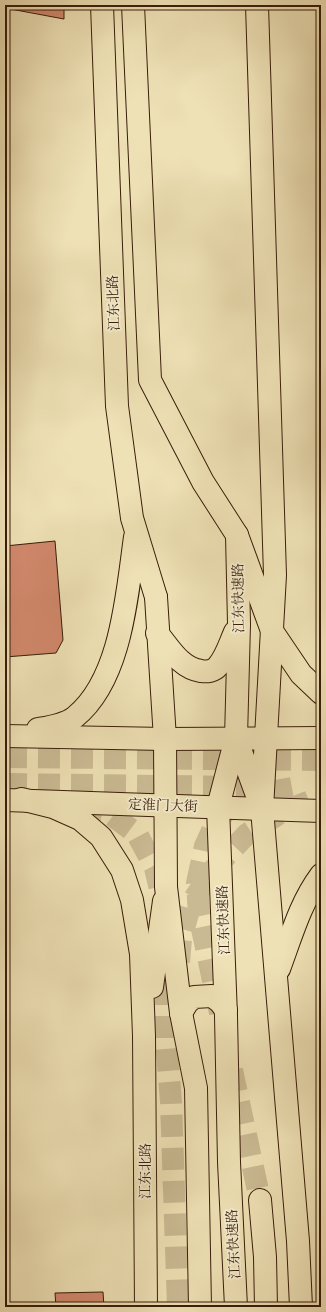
<svg xmlns="http://www.w3.org/2000/svg" width="326" height="1312" font-family="'EB Garamond','Noto Serif SC',serif">
<rect width="100%" height="100%" fill="#eee1b5"/>
<filter id="stains"><feTurbulence type="fractalNoise" baseFrequency=".005" numOctaves="4"/><feColorMatrix values="0 0 0 0 .2 0 0 0 0 .09 0 0 0 0 .02 0 0 0 .5 -.17"/></filter>
<radialGradient id="worn" r=".72"><stop offset=".6" stop-color="#630" stop-opacity="0"/><stop offset="1" stop-color="#630" stop-opacity=".3"/></radialGradient>
<g fill="#d1886c" stroke="#391d0a">
<polygon points="5,5 64,5 64,19 5,8"/>
<polygon points="55,541 63,640 56,653 5,657 5,546"/>
<polygon points="103,1292 104,1307 56,1307 55,1293"/>
</g>
<g fill="none" stroke-linecap="round" stroke-linejoin="round">
<g stroke="#caba93" stroke-width="22" stroke-dasharray="22 11" stroke-linecap="butt">
<polyline points="5,757 321,760"/>
<polyline points="5,784 242,787"/>
<polyline points="82,805 109,813 137,834 155,868 162,898"/>
<polyline points="166,950 166,1038 171,1102 178,1307"/>
<polyline points="179,962 181,939 191,903 214,869 247,834 282,812 321,797"/>
<polyline points="220,1013 199,915 197,883 205,846 217,820 234,804 254,795 292,788"/>
<polyline points="232,1070 260,1200"/>
</g>
<g stroke="#391d0a" stroke-width="24">
<g id="major">
<polyline points="102,5 117,406 132,518 156,597"/>
<polyline points="133,5 150,380 203,482 237,535 272,631 301,674 321,693"/>
<polyline points="257,5 275,575 262,809"/>
<path d="M38 729C50 727 65 725 75 717 122 679 127 593 135 537"/>
<polyline points="5,736 165,739 321,738"/>
<polyline points="236,738 262,809 298,1241 301,1307"/>
<polyline points="21,799 53,807 80,819 101,837 122,870 132,900 141,954 144,1036 146,1307"/>
<polyline points="5,800 321,811"/>
<path d="M279 969C291 937 300 903 321 875"/>
<polyline points="152,987 164,901"/>
</g>
</g>
<g stroke="#391d0a" stroke-width="24">
<g id="highway">
<polyline points="156,597 165,739 166,887 181,1013 196,1088 200,1307"/>
<path d="M157 633C170 648 180 668 201 671 207 672 214 671 218 666 226 657 230 643 235 632"/>
<polyline points="181,1013 187,1003 194,997 212,996 220,1002 226,1010"/>
<polyline points="260,1200 265,1257 266,1307"/>
<polyline points="236,1307 229,1162 226,1016 218,807 236,738 239,624 237,535"/>
</g>
</g>
<use href="#major" stroke="#eee1b5" stroke-width="22"/>
<use href="#highway" stroke="#eee1b5" stroke-width="22"/>
</g>
<g text-anchor="middle" dominant-baseline="central" stroke-width="3.5" stroke-linejoin="round" paint-order="stroke">
<g font-size="14" fill="#391d0a" stroke="#f4eccf">
<text transform="translate(113 303) rotate(-92)">江东北路</text>
<text transform="translate(238 598) rotate(-91)">江东快速路</text>
<text transform="translate(163 805) rotate(2)">定淮门大街</text>
<text transform="translate(223 920) rotate(-92)">江东快速路</text>
<text transform="translate(145 1171) rotate(-90)">江东北路</text>
<text transform="translate(233 1244) rotate(-93)">江东快速路</text>
</g>
</g>
<rect width="326" height="1312" fill="none" stroke="#eee1b5" stroke-width="20"/>
<rect x="6" y="6" width="314" height="1300" fill="none" stroke="#391d0a" stroke-width="2"/>
<rect x="10" y="10" width="306" height="1292" fill="none" stroke="#391d0a"/>
<rect width="100%" height="100%" filter="url(#stains)"/>
<rect width="100%" height="100%" fill="url(#worn)"/>
</svg>
